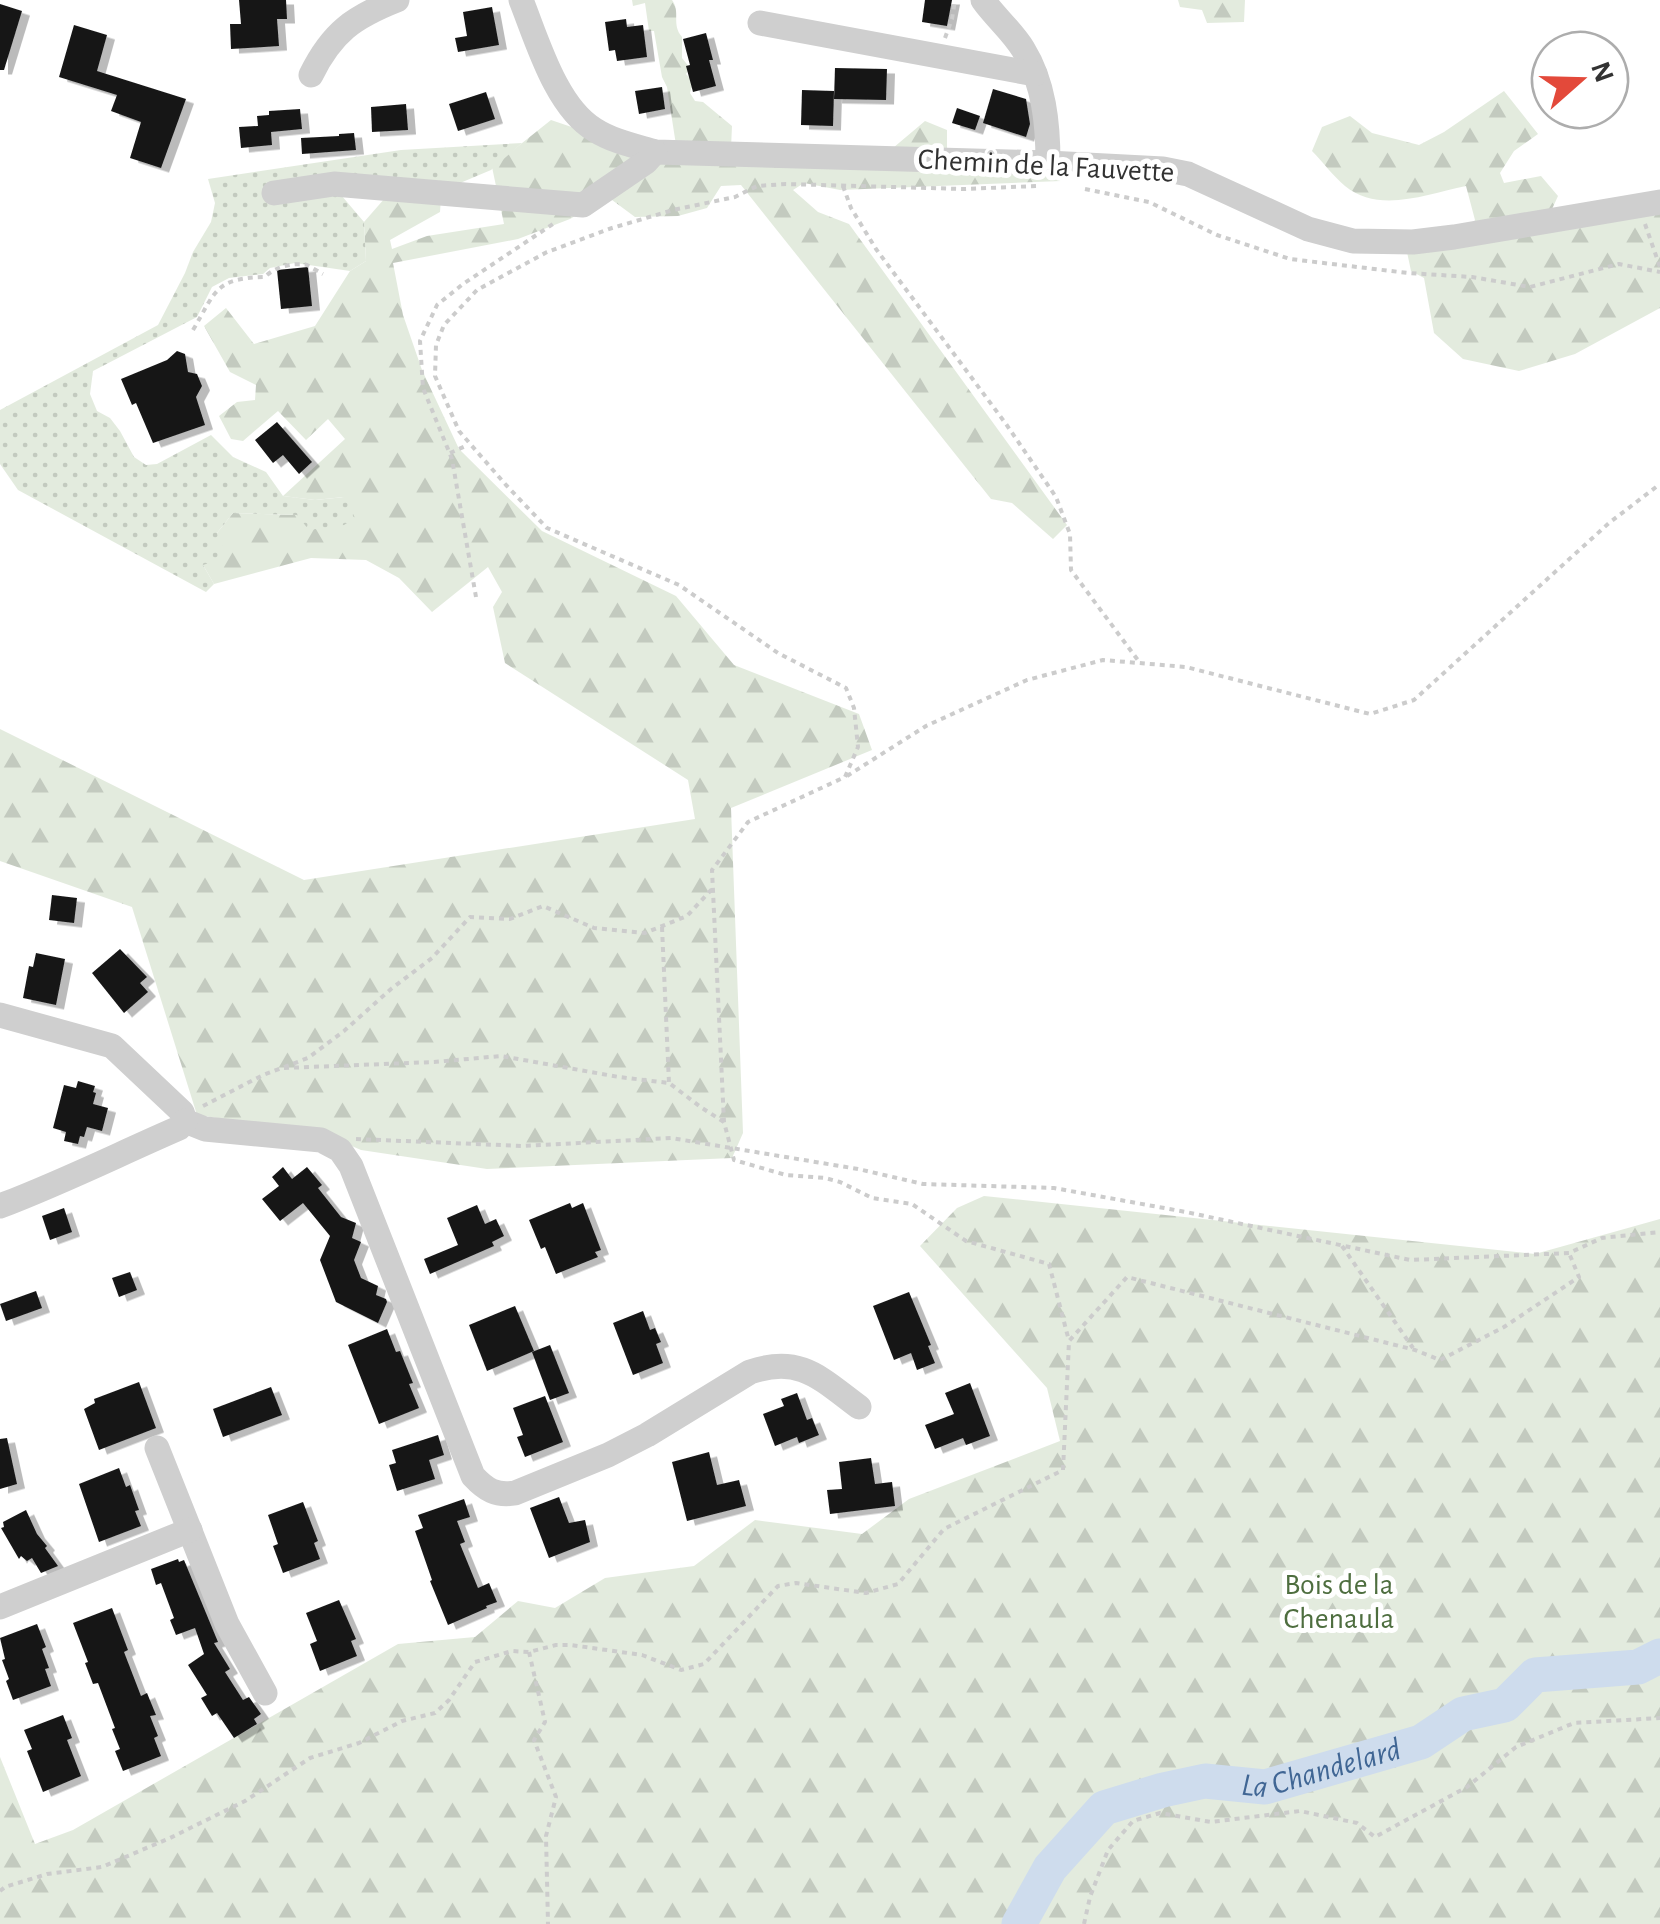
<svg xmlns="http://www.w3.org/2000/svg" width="1660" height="1924" font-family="'Alegreya Sans',sans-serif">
<defs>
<pattern id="forest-firs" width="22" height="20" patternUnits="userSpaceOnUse" patternTransform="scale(2.5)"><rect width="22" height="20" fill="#e3ebde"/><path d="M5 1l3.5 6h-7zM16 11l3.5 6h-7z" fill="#c3cabf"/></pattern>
<pattern id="garden-dots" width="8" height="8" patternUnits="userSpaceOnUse" patternTransform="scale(2.5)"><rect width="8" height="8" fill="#e3ebde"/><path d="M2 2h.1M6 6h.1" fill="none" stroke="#c3cabf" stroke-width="1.8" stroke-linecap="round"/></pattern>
<filter id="shadow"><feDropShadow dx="8" dy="4.5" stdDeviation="0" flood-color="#0004"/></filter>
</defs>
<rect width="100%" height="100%" fill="#fff"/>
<g fill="url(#forest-firs)">
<path d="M632 0H672C681 12 671 24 682 37V58L690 68 686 74 693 82 690 93 695 101 703 102 732 126 731 148 676 145 667 87 662 77 654 31H649L645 3 633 6Z"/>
<polygon points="1178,0 1245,0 1244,22 1207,23 1202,10 1180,7"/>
<path d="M1504 91 1538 134 1514 151 1500 173 1504 183 1541 176 1558 196 1547 220 1660 207V308L1575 354 1519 371 1463 359 1434 333 1424 278 1411 271 1407 252 1458 247 1475 220 1466 186C1427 194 1379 214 1345 186 1333 176 1323 162 1312 151L1322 127 1350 116 1372 133 1419 145 1444 132Z"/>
<polygon points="551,120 601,137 874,164 925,121 947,130 947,164 1058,167 1061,181 840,190 804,183 793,190 818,212 849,224 1067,525 1053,539 1012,503 991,499 741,185 721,186 707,208 678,216 635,217 608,197 570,219 518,239 393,263 403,315 422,370 459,449 542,531 676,596 734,665 859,714 872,750 731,808 743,1133 732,1158 487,1169 361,1150 324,1134 197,1115 132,907 0,861 0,729 304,880 695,819 688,780 505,663 493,607 502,592 488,567 432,612 399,578 366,560 311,558 214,584 203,565 217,533 233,513 297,515 344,497 315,500 283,496 345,439 328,419 306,440 278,411 243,441 231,439 219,416 237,402 255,400 256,385 230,372 204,326 226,308 254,344 315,326 350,271 366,261 364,222 392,190 441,198 440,212 390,240 392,249 427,236 504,224 492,167"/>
<polygon points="984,1196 1535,1254 1660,1219 1660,1924 0,1924 0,1757 35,1844 73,1830 398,1644 475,1637 518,1601 555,1608 605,1578 694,1566 755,1520 862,1534 909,1499 1060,1441 1047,1388 920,1246 957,1208"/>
</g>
<polygon fill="url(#garden-dots)" points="522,143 491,170 453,186 330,182 364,222 366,261 350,271 295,263 270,268 263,274 229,278 212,287 197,317 93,371 90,394 97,411 110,418 120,431 134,457 146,465 157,464 211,435 233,457 266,472 283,496 315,500 345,497 355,518 344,525 309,530 297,515 233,513 217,533 227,557 203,565 214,584 206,592 18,490 0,464 0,410 158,325 185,273 193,252 211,222 215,203 208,179 401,150"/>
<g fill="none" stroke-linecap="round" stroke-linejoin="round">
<path stroke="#cedced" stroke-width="35" id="s1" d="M1019 1924 1050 1868 1104 1808 1163 1790 1205 1781 1265 1787 1421 1742 1463 1714 1505 1705 1535 1675 1638 1667 1660 1656"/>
</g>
<g fill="#191919" filter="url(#shadow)">
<polygon points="239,0 286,0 287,19 277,19 279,46 231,49 230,24 241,24"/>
<polygon points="925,0 952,0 947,26 922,22"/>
<polygon points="0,4 22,11 4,70 0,70"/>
<polygon points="492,7 499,45 458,52 455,38 467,36 463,12"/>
<polygon points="626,19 627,27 643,25 647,57 617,61 615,50 609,51 605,22"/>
<polygon points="74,25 107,35 97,71 186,99 161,168 130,158 141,122 111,111 117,95 59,77"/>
<polygon points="706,33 713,60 709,60 716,86 693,92 686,66 690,65 683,39"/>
<polygon points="835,68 887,69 886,100 834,99"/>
<polygon points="662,87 665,109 639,114 635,91"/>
<polygon points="993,89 1026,99 1030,124 1026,137 983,123"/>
<polygon points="802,90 834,91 833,126 801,125"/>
<polygon points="486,92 495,119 458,131 449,104"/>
<polygon points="406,104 408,130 372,132 371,107"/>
<polygon points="957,108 980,116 975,130 952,123"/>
<polygon points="300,109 302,129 271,132 272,145 241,148 239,127 258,126 257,116 269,115 269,111"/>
<polygon points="354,133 356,150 302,154 301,138 339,136 339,134"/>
<polygon points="308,267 312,306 281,309 277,270"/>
<polygon points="177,351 185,354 188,372 197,374 202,386 196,397 205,425 153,443 136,403 132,405 121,379 167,360"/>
<polygon points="277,422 312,462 299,474 283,455 273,463 255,440"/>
<polygon points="52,895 77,898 74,923 49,920"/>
<polygon points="120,949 147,977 140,983 148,992 124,1013 92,973"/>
<polygon points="36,953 65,959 56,1005 23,998 29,966 33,967"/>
<polygon points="78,1081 95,1086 93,1092 96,1093 93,1104 108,1108 102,1131 87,1127 84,1137 80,1136 78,1144 64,1141 66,1132 53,1128 64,1085 76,1088"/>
<polygon points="283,1167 292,1179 307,1167 322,1185 318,1188 341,1217 356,1223 352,1238 361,1242 354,1260 361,1278 378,1286 376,1295 386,1299 387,1302 378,1323 336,1302 320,1260 330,1236 303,1203 280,1221 262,1199 279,1186 272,1177"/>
<polygon points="570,1203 572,1208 583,1203 601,1250 595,1252 598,1257 556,1274 545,1247 541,1249 529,1220"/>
<polygon points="477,1205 485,1224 496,1219 504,1236 492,1242 494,1246 430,1274 424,1259 458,1245 447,1218"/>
<polygon points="64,1208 72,1232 50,1240 42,1216"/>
<polygon points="130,1272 137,1290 119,1297 112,1278"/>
<polygon points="36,1291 42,1308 6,1321 0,1304"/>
<polygon points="909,1292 931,1345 928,1346 935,1363 917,1370 911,1353 894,1360 873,1306"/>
<polygon points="515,1306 534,1351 487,1371 469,1325"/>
<polygon points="643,1311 650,1330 655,1328 661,1342 656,1344 663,1363 633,1375 613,1323"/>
<polygon points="387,1329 396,1352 400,1351 413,1383 409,1384 419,1408 379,1424 348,1345"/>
<polygon points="550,1345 569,1393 550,1400 532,1352"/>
<polygon points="139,1382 156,1428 99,1450 84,1409 95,1403 94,1399"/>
<polygon points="970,1383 990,1436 966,1445 963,1438 935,1449 925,1425 954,1414 945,1393"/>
<polygon points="271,1387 282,1415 223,1437 213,1409"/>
<polygon points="797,1393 807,1420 812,1418 819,1435 799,1443 797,1437 775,1446 763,1414 784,1406 781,1399"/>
<polygon points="545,1396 563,1442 525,1457 517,1437 523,1435 513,1408"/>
<polygon points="438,1435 444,1455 429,1460 435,1479 397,1491 389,1465 396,1463 392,1450"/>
<polygon points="7,1438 17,1484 0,1489 0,1439"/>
<polygon points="709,1452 717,1485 739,1480 746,1506 687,1521 672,1462"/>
<polygon points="871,1458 875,1484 892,1482 895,1506 830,1514 827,1490 842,1489 839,1462"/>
<polygon points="119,1468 126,1487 130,1485 139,1510 135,1511 141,1526 99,1542 79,1484"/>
<polygon points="559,1497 569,1523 585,1520 590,1542 549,1558 530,1508"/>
<polygon points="464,1499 470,1517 457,1521 465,1542 460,1544 478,1588 489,1583 497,1602 486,1606 487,1608 448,1625 430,1581 432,1580 415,1531 423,1528 418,1515"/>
<polygon points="303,1502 318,1541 314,1543 320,1559 283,1573 273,1546 278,1544 268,1515"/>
<polygon points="26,1510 37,1534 47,1546 45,1548 58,1566 41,1573 32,1558 27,1561 21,1556 19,1559 1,1528 4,1527 3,1522"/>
<polygon points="178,1559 179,1562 184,1560 218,1642 214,1643 230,1669 225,1672 243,1700 249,1697 261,1714 254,1719 257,1724 234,1738 217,1713 212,1716 201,1698 207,1695 188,1665 204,1654 195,1628 176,1635 170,1620 174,1618 161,1583 156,1585 151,1569"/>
<polygon points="339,1600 356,1639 351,1641 357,1656 320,1671 310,1644 317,1641 306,1613"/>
<polygon points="112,1608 128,1650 124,1652 141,1696 147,1693 156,1715 150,1716 158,1736 154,1738 161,1756 123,1771 115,1751 120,1749 112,1729 115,1728 98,1683 93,1684 85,1663 88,1662 73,1623"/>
<polygon points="37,1624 46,1647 42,1649 49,1668 45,1669 51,1686 13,1700 6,1681 9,1679 2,1660 5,1659 0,1638"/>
<polygon points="63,1715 72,1738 67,1740 81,1776 43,1792 27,1751 32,1749 24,1730"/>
</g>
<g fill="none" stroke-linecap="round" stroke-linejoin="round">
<g stroke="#ccc" stroke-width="4" stroke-dasharray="5 5" stroke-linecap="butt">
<polyline points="945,38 952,19 955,0"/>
<polyline points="843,186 851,208 876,249 1006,424 1056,497 1070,534 1071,570 1140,663"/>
<polyline points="1036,186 964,189 786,184 757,186 735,197 673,210 612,228 547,252 477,290 444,325 436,345 435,376 459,431 506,485 547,528 679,585 778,653 846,688 854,708 858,747 845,777 748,822 712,870 724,1122 734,1160 786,1175 825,1178 840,1182 872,1198 912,1204 966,1241 1049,1264 1069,1341"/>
<polyline points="1085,189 1149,202 1217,235 1290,259 1408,273 1472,277 1530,287 1619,264 1660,272"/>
<polyline points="1645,224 1660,267"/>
<path d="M193 330C216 291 215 278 265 277 274 267 294 262 307 265 309 266 321 273 323 274"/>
<polyline points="450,453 468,445"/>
<polyline points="476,597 452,459 423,388 420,341 437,305 463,284 553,224"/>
<polyline points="847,776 926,726 1027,680 1103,660 1186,667 1370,714 1414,700 1609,523 1660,484"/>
<polyline points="662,927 669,1083"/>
<polyline points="284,1068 434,1062 501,1056 619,1077 669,1083 702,1108 724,1122"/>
<polyline points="203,1106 263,1075 308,1058 344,1031 391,989 432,958 470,917 510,919 543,906 594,928 645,933 687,916 712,889"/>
<polyline points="356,1139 523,1146 671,1138 858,1169 923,1184 1054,1188 1186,1212 1410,1260 1569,1253 1602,1238 1660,1232"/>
<polyline points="1342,1246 1413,1348"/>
<polyline points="529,1652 545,1722 534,1740 556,1797 546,1836 548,1924"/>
<polyline points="0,1891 5,1887 47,1874 102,1867 170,1838 245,1801 310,1758 359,1743 402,1721 435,1713 449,1700 475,1662 512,1651 529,1652 556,1645 571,1645 642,1655 681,1670 704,1664 778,1586 796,1583 866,1593 898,1584 944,1529 1063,1470 1069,1341 1127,1277 1415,1350 1440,1360 1504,1327 1579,1277 1569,1253"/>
<polyline points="1084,1924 1090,1897 1108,1850 1133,1821 1160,1813 1211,1822 1300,1811 1357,1823 1375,1837 1467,1787 1516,1747 1574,1723 1660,1718"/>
</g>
<g stroke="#cfcfcf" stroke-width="25">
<path d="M521 0C537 40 556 107 595 130 612 141 635 146 655 152L1048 163 1163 169 1188 174 1308 229 1353 241 1413 242 1454 237 1660 202"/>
<path d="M983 0C995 17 1012 31 1023 49 1044 83 1048 123 1048 163"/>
<polyline points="760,23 1035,74"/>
<path d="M311 75C332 32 354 17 397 0"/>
<polyline points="274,193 334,184 583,205 646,162 655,152"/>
<polyline points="0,1015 112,1046 182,1112 185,1121"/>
<path d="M185 1121 205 1129 321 1140 340 1150 351 1166 473 1476C486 1490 496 1496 515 1493L608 1455 647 1435 750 1372C800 1355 820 1378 859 1407"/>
<path d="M0 1206C61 1183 119 1154 179 1128L185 1121"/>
<polyline points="157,1448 227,1624 265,1693"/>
<polyline points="0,1607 190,1530"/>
</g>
</g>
<g text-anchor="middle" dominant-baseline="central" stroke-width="10" stroke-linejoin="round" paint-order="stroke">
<g font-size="30" fill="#323232" stroke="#fff">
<text transform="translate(1046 166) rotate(3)">Chemin de la Fauvette</text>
</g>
<g font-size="30" fill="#4e6e3f" stroke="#fff">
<text x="1339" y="1585">Bois de la<tspan x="1339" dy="34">Chenaula</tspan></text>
</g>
<g font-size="32" font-style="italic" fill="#406694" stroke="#fff">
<text stroke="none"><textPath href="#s1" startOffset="368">La Chandelard</textPath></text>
</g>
</g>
<g transform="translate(1580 80) rotate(70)"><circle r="48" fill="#ffffff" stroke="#adadad" stroke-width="2.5"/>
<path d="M0-8L18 38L0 25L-18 38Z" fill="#e3493a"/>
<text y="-15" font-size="28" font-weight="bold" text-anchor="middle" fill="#323232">N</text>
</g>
</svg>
